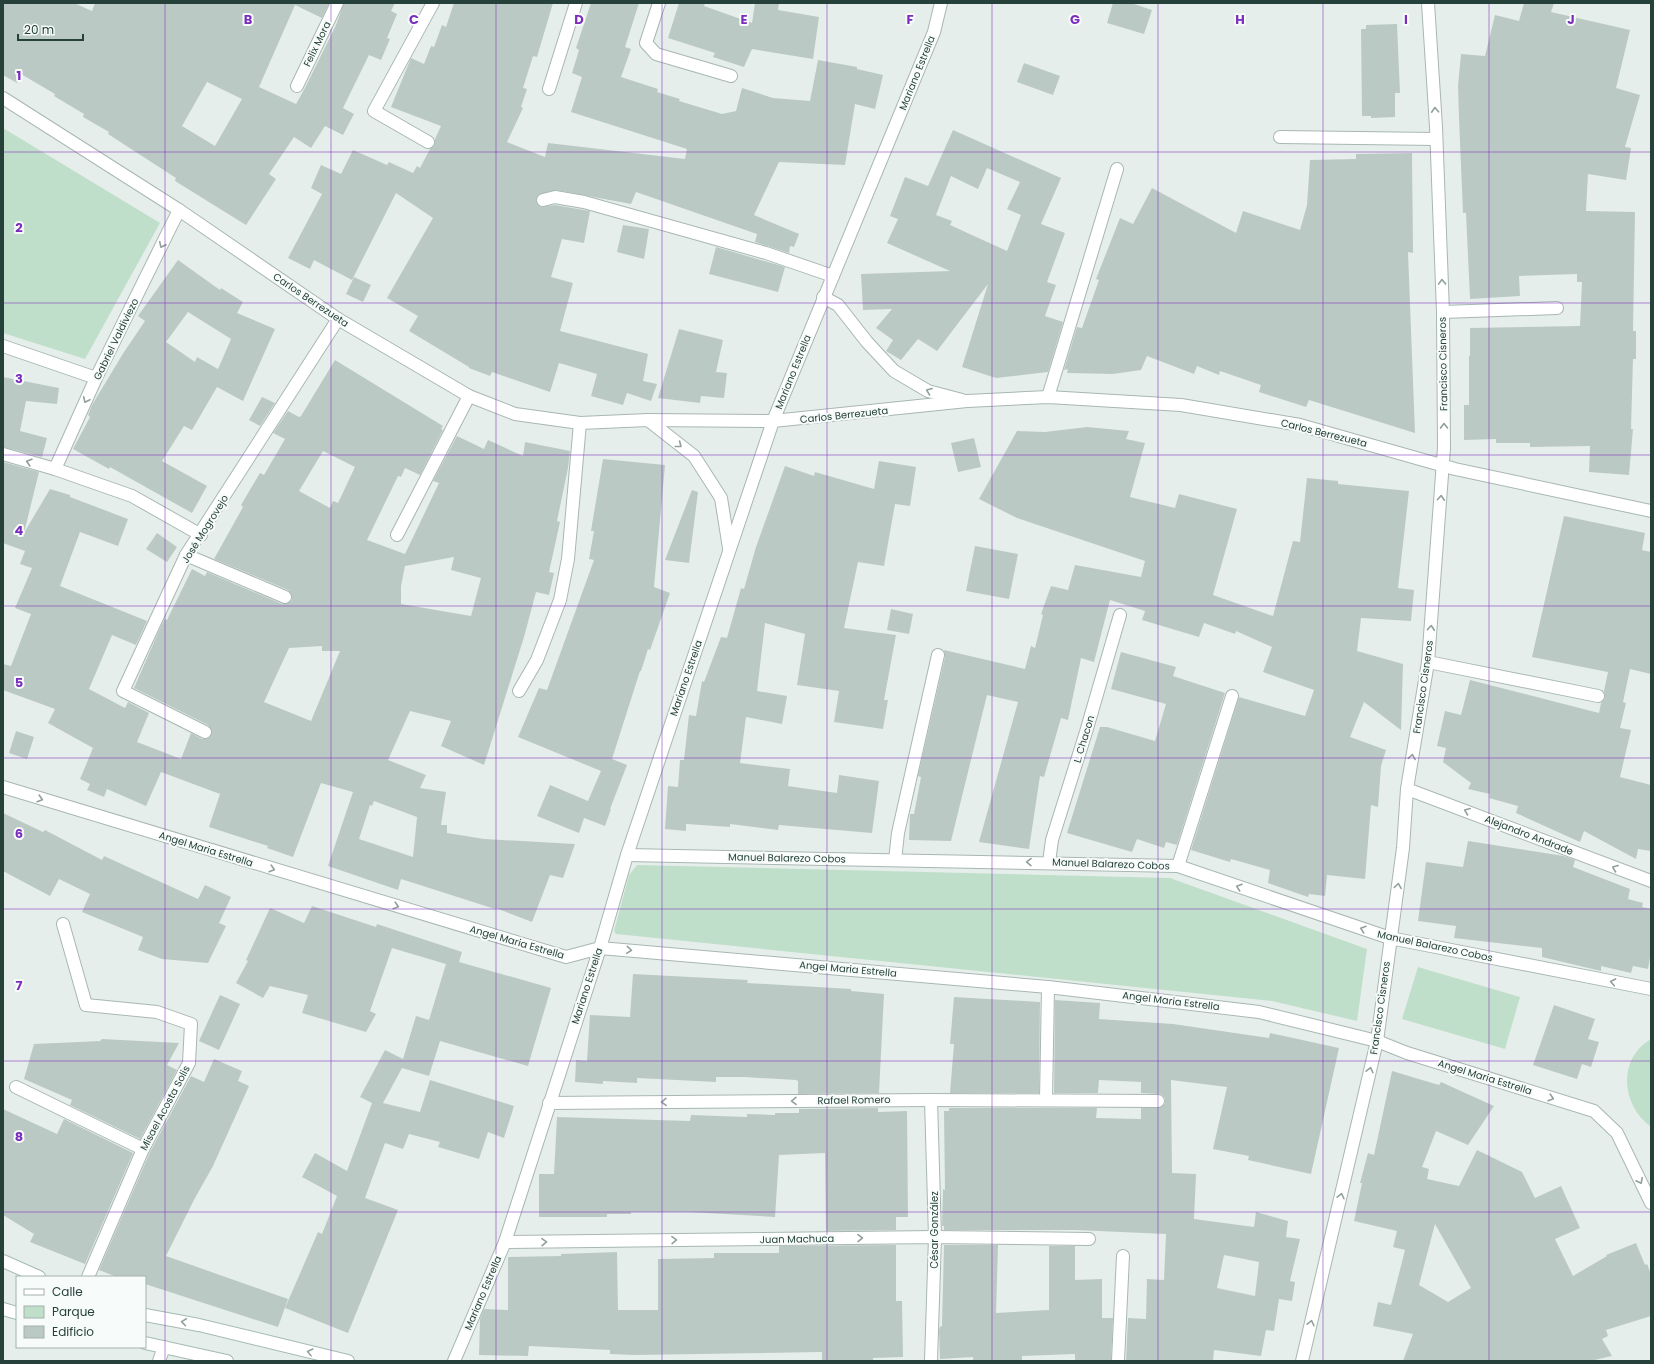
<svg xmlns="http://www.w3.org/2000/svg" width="1654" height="1364" font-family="Poppins,sans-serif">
<rect width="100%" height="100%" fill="#e6eeeb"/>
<g fill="#c0dfca">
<polygon points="3,128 160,223 85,359 3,333"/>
<polygon points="637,865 1170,878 1367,949 1357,1021 1272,1001 616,934 614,931 629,875"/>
<polygon points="1418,967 1520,997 1505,1049 1402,1019"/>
<path d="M1651 1039V1127C1621 1105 1617 1059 1651 1039Z"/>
</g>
<g fill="#bbc9c4" fill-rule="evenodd">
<path d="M3 3H74L92 11 95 3H329L322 18 295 5 259 87 296 104 305 88 336 25 344 3H395L391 11 397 14 387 38 390 39 381 60 369 55 343 108 354 114 343 135 325 126 311 148 294 137 269 174 276 179 246 225 175 181 176 178 108 134 109 132 83 117 84 114 54 96 55 94 21 74 17 83 3 75ZM207 82 242 99 215 146 182 126Z"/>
<polygon points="454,3 553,3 537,57 533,56 523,88 527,89 521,107 523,108 507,142 545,157 548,143 685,159 687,149 571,112 582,77 572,73 579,50 576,48 591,3 639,3 625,47 631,49 621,77 658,89 657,92 680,99 679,101 722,114 736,111 742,88 773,98 810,101 818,60 857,67 857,69 883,75 875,109 855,104 845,165 779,162 754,215 799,234 794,247 790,246 789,253 755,242 757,234 636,192 631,204 556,190 538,195 536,201 541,207 555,205 590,211 584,243 562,239 551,277 573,283 560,331 648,354 643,381 657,384 651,401 627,393 623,405 591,396 597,374 559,363 550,392 492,372 490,376 469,368 469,367 409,331 418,316 387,298 433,218 396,193 352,280 314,260 310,269 288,258 322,194 311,188 321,165 341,174 353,150 387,165 389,162 413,173 417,166 420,168 430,149 434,146 435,139 441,126 391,107 411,58 424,64 431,46 434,47 442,25 446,27"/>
<polygon points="679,3 705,3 704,6 752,23 755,3 779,3 778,10 819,17 813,59 752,49 744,67 713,57 715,53 668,38"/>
<polygon points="1113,3 1131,3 1152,10 1144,34 1107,23"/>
<polygon points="1524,3 1554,3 1551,12 1630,30 1616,88 1640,95 1625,147 1631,148 1626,180 1588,174 1586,211 1635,212 1633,331 1636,331 1636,359 1633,359 1631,429 1633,429 1629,475 1589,472 1590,446 1530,447 1530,443 1496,443 1496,439 1464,440 1464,405 1469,405 1469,356 1470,356 1470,328 1580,326 1582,282 1577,282 1577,274 1519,276 1520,296 1470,299 1466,213 1463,213 1459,118 1458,86 1461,54 1485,56 1495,15 1519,21"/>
<polygon points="1397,24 1400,93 1395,93 1395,117 1371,118 1371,116 1362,116 1361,29 1366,29 1366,25"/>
<polygon points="1024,63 1060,76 1053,95 1017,82"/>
<path d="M953 130 1061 178 1041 224 1065 233 1047 282 1056 285 1045 316 1063 322 1048 372 996 378 962 367 988 284 937 351 918 339 901 360 886 351 893 340 876 328 892 309 863 310 861 274 950 271 887 243 898 219 890 216 905 177 928 186ZM987 168 1020 182 1007 209 1021 215 1007 251 950 225 952 221 936 215 951 176 978 189Z"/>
<polygon points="1412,153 1413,253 1408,252 1415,433 1309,400 1306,407 1259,392 1261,385 1220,371 1219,375 1197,366 1194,374 1147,356 1141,370 1113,374 1067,373 1068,369 1064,370 1077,327 1082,328 1099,280 1096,279 1120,218 1133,224 1152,188 1236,233 1243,211 1300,230 1307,205 1310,160 1356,159 1356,154"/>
<polygon points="623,225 649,229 644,259 617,252"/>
<polygon points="716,247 785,267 778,292 709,274"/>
<path d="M178 260 220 290 221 288 243 302 237 313 275 329 243 401 217 387 192 430 184 426 162 461 207 486 192 513 110 467 109 469 73 449 90 417 88 415 92 405 124 352 145 321 138 316ZM188 312 231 339 218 369 197 357 195 362 166 342Z"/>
<polygon points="354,277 371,285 363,302 346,294"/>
<polygon points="679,329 723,340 716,372 727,373 724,398 701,396 700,403 658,398"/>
<path d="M335 360 443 426 441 429 443 430 420 475 405 468 401 477 398 476 367 540 405 554 439 483 433 481 457 436 484 449 488 440 523 456 525 442 570 451 568 468 557 521 560 522 549 572 554 573 549 595 536 592 524 637 484 765 441 746 451 721 410 711 388 760 426 775 420 788 446 792 441 825H447V833L484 839 575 844 563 878 550 875 532 922 496 908 495 909 401 879 398 890 328 866 353 792 321 783 293 857 267 848 268 846 209 827 220 794 161 772 146 806 107 789 104 797 87 790 90 784 80 779 93 748 48 723 55 709 3 690V664L11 666 31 614 15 608 32 568 20 564 25 551 3 543V462L39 472 24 533 50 489 70 495V497L128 519 118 546 80 532 60 586 147 621 136 645 112 635 89 689 125 708 128 702 149 713 137 742 181 759 191 733 202 739 209 738 212 731 208 725 134 688 161 626 165 619 167 620 192 569 205 576 207 572 282 604H286L292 600V596L288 590 214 559 243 507 241 505 251 488 260 473 264 475 285 439 273 433 288 411 299 417 301 416ZM323 451 355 467 338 503 333 501 330 508 299 491ZM454 557 451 570 481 578 471 616 401 604V586L405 566ZM322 646V651H340L311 721 264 702 289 648ZM374 801 417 817 413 857 359 839 370 805 372 806Z"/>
<polygon points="3,377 59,388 57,404 26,401 20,431 47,438 42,457 3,447"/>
<polygon points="262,397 275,403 260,426 249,420"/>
<polygon points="1087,427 1129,431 1126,439 1145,443 1130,497 1175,508 1179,494 1237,509 1213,595 1273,616 1293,541 1300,542 1307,478 1338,481 1338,484 1409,491 1398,588 1414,590 1411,621 1361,618 1357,651 1403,664 1401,730 1364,702 1350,737 1386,750 1381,766 1378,807 1371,805 1365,879 1327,875 1325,896 1309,894 1308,897 1268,883 1270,870 1231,859 1230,862 1191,850 1239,697 1305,716 1314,690 1263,672 1272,647 1236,631 1235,634 1204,623 1199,637 1142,620 1145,611 1110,600 1094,662 1081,658 1068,720 1061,718 1044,777 1040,776 1029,849 979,842 1018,702 987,695 951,841 909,840 910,814 914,814 921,777 918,776 945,657 944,650 1025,669 1031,646 1035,648 1043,615 1041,614 1051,586 1068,590 1075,565 1141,577 1145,561 1017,518 979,499 1017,431 1045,432"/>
<polygon points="974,438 981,467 958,472 951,443"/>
<polygon points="603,459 665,465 654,587 670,593 650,650 648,649 641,671 640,671 612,759 627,765 610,809 611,809 605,826 584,818 579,833 537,816 550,785 588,801 601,771 518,737 539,688 547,690 594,560 589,559 594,531 591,531"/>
<polygon points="879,461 916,467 910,506 895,504 884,566 858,562 844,628 896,635 884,700 888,700 883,729 834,722 839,691 797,685 805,634 765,623 757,691 787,696 782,724 746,717 740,763 790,769 788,786 837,793 839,775 879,781 872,833 779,825 778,830 730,824 730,827 686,824 686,831 665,829 668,786 678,787 680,760 684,760 689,715 696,716 702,681 704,682 721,637 727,638 741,588 744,589 756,547 785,466 814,476 815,472 874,489"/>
<polygon points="692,490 698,492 689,563 665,560"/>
<polygon points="1564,516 1645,533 1642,550 1651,552 1651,674 1630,669 1623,702 1626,703 1620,728 1631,730 1620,777 1651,785 1651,851 1638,849 1636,859 1584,831 1580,842 1516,813 1518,806 1489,798 1490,794 1468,789 1471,783 1443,762 1446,748 1437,746 1445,711 1461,715 1470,680 1599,713 1601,703 1605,698 1604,691 1608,672 1532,657"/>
<polygon points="157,533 177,547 167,562 146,549"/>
<polygon points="975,546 1018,554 1009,599 966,591"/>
<polygon points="891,609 913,614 909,634 887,630"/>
<polygon points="1121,652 1176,667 1173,676 1225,693 1177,845 1166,842 1164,848 1137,839 1132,852 1067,833 1100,727 1107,727 1155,741 1166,704 1111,689"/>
<polygon points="16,731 34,737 27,759 9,753"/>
<polygon points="3,813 43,832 45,830 102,860 104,856 198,899 205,885 231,897 219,923 226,926 208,963 162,959 138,950 143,937 82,912 90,894 59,879 50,896 3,871"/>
<polygon points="1468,841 1564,856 1575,860 1573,867 1630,889 1628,899 1643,903 1642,907 1651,909 1651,952 1648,969 1633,966 1631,973 1601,966 1601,971 1542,957 1542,948 1454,938 1456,926 1418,921 1426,862 1463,867"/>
<polygon points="312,906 376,927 377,924 462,952 459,962 551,988 528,1066 440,1041 429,1076 402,1068 383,1103 420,1112 430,1080 514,1106 504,1138 488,1132 479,1159 438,1147 440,1142 409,1134 403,1149 385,1143 365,1198 398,1210 348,1333 285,1308 318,1232 322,1234 337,1196 302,1177 315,1153 347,1171 372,1103 360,1097 385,1050 403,1059 416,1016 429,1020 446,964 392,948 370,1011 376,1014 366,1032 302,1013 308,995 270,986 263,998 236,983 248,961 246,960 270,908 304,923"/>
<polygon points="633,974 748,980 747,983 851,989 851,991 884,994 879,1093 798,1094 798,1081 796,1080 744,1077 716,1077 716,1082 637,1078 637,1083 603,1081 603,1084 575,1082 576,1060 587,1061 590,1015 630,1017"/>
<polygon points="220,995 240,1004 219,1050 199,1041"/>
<polygon points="954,997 1040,1002 1039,1093 950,1093 954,1044 950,1044"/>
<path d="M1055 1000 1100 1003 1099 1019 1173 1024 1269 1038 1270 1033 1339 1048 1311 1174 1248 1160 1249 1156 1213 1149 1227 1087 1171 1080 1172 1173 1196 1174 1194 1219 1254 1227 1256 1212 1288 1221 1286 1237 1300 1239 1290 1281 1295 1282 1292 1301 1279 1299 1274 1331 1266 1330 1261 1356 1214 1350 1213 1361H1126L1128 1318 1146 1319 1147 1279 1164 1280 1166 1234 1075 1230H944V1226H942L943 1189 945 1190 944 1111H949V1108H1097L1096 1118 1141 1119V1108H1158L1165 1104V1098L1161 1094 1141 1093V1082L1099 1080 1098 1093H1054ZM1224 1255 1259 1262 1255 1296 1217 1288Z"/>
<polygon points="1554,1005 1595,1019 1588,1039 1599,1042 1591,1067 1582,1064 1577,1079 1533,1065"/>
<polygon points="102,1039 179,1043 167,1065 177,1070 140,1139 70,1105 72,1100 24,1079 34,1044 100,1041"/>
<polygon points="214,1059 242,1071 238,1081 249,1086 213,1166 195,1198 166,1256 288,1299 278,1327 145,1284 145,1277 117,1277 99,1270 150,1152 191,1076 204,1082"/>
<path d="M1392 1071 1439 1085 1441 1082 1494 1106 1468 1145 1436 1131 1422 1167 1429 1169 1427 1179 1459 1186 1477 1150 1522 1172 1535 1198 1561 1186 1580 1228 1555 1239 1573 1276 1607 1256 1606 1255 1636 1243 1645 1265 1647 1264 1651 1274V1316L1606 1330 1608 1336 1602 1339 1612 1356 1590 1361H1403L1413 1334 1373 1326 1378 1302 1391 1305 1405 1250 1393 1247 1397 1231 1354 1221 1362 1183H1360L1368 1153 1374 1155ZM1435 1224 1471 1288 1448 1302 1419 1285Z"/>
<polygon points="878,1108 878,1112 907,1111 908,1217 896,1217 896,1230 826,1231 825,1153 779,1155 775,1217 689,1212 631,1212 631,1214 607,1214 607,1217 539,1217 539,1174 554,1174 557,1117 690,1121 691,1115 747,1117 747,1114 775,1115 775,1113 799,1113 799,1109"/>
<polygon points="3,1109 57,1134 64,1119 133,1153 85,1264 30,1242 34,1234 3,1215"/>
<polygon points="896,1245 896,1301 902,1301 903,1357 873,1358 873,1361 822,1361 822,1352 634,1355 610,1354 610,1350 529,1346 528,1356 479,1355 480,1319 484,1309 508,1310 508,1257 561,1256 561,1254 617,1252 618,1310 658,1310 658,1259 714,1258 714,1253 779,1253 779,1246"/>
<polygon points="944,1245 998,1245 996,1313 1049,1310 1049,1246 1075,1246 1075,1280 1102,1279 1102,1318 1113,1318 1111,1361 1075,1361 1075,1354 1022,1356 1022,1361 973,1361 973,1357 940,1359 939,1330 940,1327 942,1326"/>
</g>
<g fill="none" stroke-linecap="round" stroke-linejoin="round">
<g stroke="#a8b7b2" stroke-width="14">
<g id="street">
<polyline points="659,3 646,43 656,54 731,76"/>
<polyline points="297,86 337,3"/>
<polyline points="549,89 576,3"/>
<polyline points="3,98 179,210 338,319 469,396 515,414 580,423 648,420 773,421 967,401 1048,397 1181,405 1300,425 1455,469 1651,511"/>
<polyline points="1280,137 1436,139"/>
<polyline points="428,142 374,111 433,3"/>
<polyline points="543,200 555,197 584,202 766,253 833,276"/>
<polyline points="823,297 838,305 867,342 894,371 928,391 962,400"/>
<polyline points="1443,312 1557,308"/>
<polyline points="3,346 96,378"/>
<polyline points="1048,397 1117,169"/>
<polyline points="648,420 694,456 721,498 729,548"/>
<polyline points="3,454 55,469 132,496 201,535"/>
<polyline points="55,469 96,378 179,210"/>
<polyline points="397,535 469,396"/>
<polyline points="186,555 285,597"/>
<polyline points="1428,662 1598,696"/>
<polyline points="519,691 537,660 560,600 568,559 580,423"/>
<polyline points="205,732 123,691 186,555 338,319"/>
<polyline points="3,787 566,957 600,948 1048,987 1259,1012 1377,1041 1407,1053 1594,1111 1617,1133 1651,1203"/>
<polyline points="1407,789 1651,881"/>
<polyline points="627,855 1178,866 1390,938 1651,989"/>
<polyline points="895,860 898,833 938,655"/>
<polyline points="1049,862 1052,840 1086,732 1120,615"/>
<polyline points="1178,866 1232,696"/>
<polyline points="63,924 86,1005 157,1012 191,1024 189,1063 143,1149 88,1277"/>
<polyline points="16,1087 143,1149"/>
<polyline points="931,1100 935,1237 931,1361"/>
<polyline points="1046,1100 1048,987"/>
<polyline points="549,1103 931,1100 1158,1101"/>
<polyline points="505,1242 935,1237 1089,1239"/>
<polyline points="159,1361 164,1347"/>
<polyline points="454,1361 505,1242 600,948 627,855 773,421 934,32 941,3"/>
<polyline points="1118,1361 1123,1256"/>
<polyline points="1302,1361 1377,1041 1403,848 1407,789 1428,662 1444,448 1443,312 1436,127 1428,3"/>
</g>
</g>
<g stroke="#a4bab3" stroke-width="14">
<g id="secondary">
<polyline points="3,1261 39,1277"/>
<polyline points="3,1309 17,1313"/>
<polyline points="145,1315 199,1325 348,1361"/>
<polyline points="145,1343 227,1361"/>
</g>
</g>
<use href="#street" stroke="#fff" stroke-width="12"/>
<use href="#secondary" stroke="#fff" stroke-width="12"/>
</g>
<defs><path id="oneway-chevron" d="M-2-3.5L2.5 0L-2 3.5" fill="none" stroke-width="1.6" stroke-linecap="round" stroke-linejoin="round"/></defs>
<g stroke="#92a09c">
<use href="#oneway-chevron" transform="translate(1435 110) rotate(-93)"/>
<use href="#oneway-chevron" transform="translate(162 245) rotate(116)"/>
<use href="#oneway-chevron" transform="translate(1442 282) rotate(-92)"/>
<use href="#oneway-chevron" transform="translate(929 391) rotate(-159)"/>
<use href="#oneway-chevron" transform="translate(86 400) rotate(115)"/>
<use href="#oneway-chevron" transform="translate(1444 426) rotate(-91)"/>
<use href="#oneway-chevron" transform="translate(679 445) rotate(38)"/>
<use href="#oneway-chevron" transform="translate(29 462) rotate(-164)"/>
<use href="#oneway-chevron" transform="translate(1441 498) rotate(-86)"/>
<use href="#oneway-chevron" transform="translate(1431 628) rotate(-85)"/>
<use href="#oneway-chevron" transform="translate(1412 757) rotate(-81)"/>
<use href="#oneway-chevron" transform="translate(40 799) rotate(17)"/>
<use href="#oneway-chevron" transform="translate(1467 811) rotate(-159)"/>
<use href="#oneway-chevron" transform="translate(1029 862) rotate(-179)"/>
<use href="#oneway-chevron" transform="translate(1615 868) rotate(-159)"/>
<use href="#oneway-chevron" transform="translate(272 869) rotate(17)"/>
<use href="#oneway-chevron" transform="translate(1398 886) rotate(-82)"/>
<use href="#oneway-chevron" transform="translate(1239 887) rotate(-161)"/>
<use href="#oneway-chevron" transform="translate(396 906) rotate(17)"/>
<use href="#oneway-chevron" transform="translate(1363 929) rotate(-161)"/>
<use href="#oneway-chevron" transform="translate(629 950) rotate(5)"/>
<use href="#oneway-chevron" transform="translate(1613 982) rotate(-169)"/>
<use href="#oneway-chevron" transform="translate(1370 1070) rotate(-77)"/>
<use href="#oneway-chevron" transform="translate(1551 1098) rotate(17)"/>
<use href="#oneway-chevron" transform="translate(794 1101) rotate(179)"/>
<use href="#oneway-chevron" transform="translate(664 1102) rotate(179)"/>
<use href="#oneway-chevron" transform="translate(1640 1181) rotate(64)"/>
<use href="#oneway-chevron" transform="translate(1341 1196) rotate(-77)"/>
<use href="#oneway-chevron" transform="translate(860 1238) rotate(-1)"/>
<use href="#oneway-chevron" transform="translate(674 1240) rotate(-1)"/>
<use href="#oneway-chevron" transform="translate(544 1242) rotate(-1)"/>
<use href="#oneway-chevron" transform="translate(184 1322) rotate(-172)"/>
<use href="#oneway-chevron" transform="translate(1311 1323) rotate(-77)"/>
<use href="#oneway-chevron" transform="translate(310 1352) rotate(-166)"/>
</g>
<path fill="none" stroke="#7b2cbf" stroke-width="1" stroke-opacity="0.55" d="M165 3V1361M331 3V1361M496 3V1361M662 3V1361M827 3V1361M992 3V1361M1158 3V1361M1323 3V1361M1489 3V1361M3 152H1651M3 303H1651M3 455H1651M3 606H1651M3 758H1651M3 909H1651M3 1061H1651M3 1212H1651"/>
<g text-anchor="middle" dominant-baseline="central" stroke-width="4" stroke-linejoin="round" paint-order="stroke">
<g font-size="10" fill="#25413a" stroke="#f7fbf9">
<text transform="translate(317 44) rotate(-64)">Felix Mora</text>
<text transform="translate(917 73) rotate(-68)">Mariano Estrella</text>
<text transform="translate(311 300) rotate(34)">Carlos Berrezueta</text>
<text transform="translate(116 339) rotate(-64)">Gabriel Valdiviezo</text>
<text transform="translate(1443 364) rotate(-91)">Francisco Cisneros</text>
<text transform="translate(793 372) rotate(-68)">Mariano Estrella</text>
<text transform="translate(844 415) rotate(-6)">Carlos Berrezueta</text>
<text transform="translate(1324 433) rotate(14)">Carlos Berrezueta</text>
<text transform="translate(205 529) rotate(-58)">José Mogrovejo</text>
<text transform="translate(686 678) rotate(-71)">Mariano Estrella</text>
<text transform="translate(1423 687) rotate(-82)">Francisco Cisneros</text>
<text transform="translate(1084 739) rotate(-73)">L. Chacon</text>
<text transform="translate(1529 835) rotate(21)">Alejandro Andrade</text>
<text transform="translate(206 849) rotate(17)">Angel Maria Estrella</text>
<text transform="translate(787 858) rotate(1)">Manuel Balarezo Cobos</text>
<text transform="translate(1111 864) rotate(2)">Manuel Balarezo Cobos</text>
<text transform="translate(517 942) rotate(16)">Angel Maria Estrella</text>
<text transform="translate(1435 946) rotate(12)">Manuel Balarezo Cobos</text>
<text transform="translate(848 969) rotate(5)">Angel Maria Estrella</text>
<text transform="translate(587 986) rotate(-72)">Mariano Estrella</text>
<text transform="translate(1171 1001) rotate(7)">Angel Maria Estrella</text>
<text transform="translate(1380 1008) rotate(-82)">Francisco Cisneros</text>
<text transform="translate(1485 1077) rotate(17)">Angel Maria Estrella</text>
<text transform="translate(854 1100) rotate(-1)">Rafael Romero</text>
<text transform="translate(165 1108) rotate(-62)">Misael Acosta Solis</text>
<text transform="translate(934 1230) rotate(-90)">César González</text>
<text transform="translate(797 1239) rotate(-1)">Juan Machuca</text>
<text transform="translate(483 1293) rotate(-67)">Mariano Estrella</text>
</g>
</g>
<g font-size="13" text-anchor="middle" font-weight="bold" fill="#7b2cbf" stroke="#f7fbf9" stroke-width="4" stroke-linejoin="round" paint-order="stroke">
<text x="248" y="24">B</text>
<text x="414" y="24">C</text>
<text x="579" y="24">D</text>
<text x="744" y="24">E</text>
<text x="910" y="24">F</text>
<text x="1075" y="24">G</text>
<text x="1240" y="24">H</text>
<text x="1406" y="24">I</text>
<text x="1571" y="24">J</text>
<text x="19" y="80">1</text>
<text x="19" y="232">2</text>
<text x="19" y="383">3</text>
<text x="19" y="535">4</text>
<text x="19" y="687">5</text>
<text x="19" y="838">6</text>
<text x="19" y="990">7</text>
<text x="19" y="1141">8</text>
</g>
<rect width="1654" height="1364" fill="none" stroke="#25413a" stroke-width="8"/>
<rect x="16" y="1276" width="130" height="72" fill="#f7fbf9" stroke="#a3b1ad"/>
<rect x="24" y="1289" width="20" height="6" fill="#ffffff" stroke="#a3b1ad"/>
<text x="52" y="1296" font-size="12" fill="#25413a">Calle</text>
<rect x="24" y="1306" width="20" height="12" fill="#c0dfca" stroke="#a3b1ad"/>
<text x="52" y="1316" font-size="12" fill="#25413a">Parque</text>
<rect x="24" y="1326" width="20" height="12" fill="#bbc9c4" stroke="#a3b1ad"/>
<text x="52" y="1336" font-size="12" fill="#25413a">Edificio</text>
<path d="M18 34v6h65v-6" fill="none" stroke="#25413a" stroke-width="2"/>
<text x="24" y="34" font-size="12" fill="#25413a" stroke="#f7fbf9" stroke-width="3" paint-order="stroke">20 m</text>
</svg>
